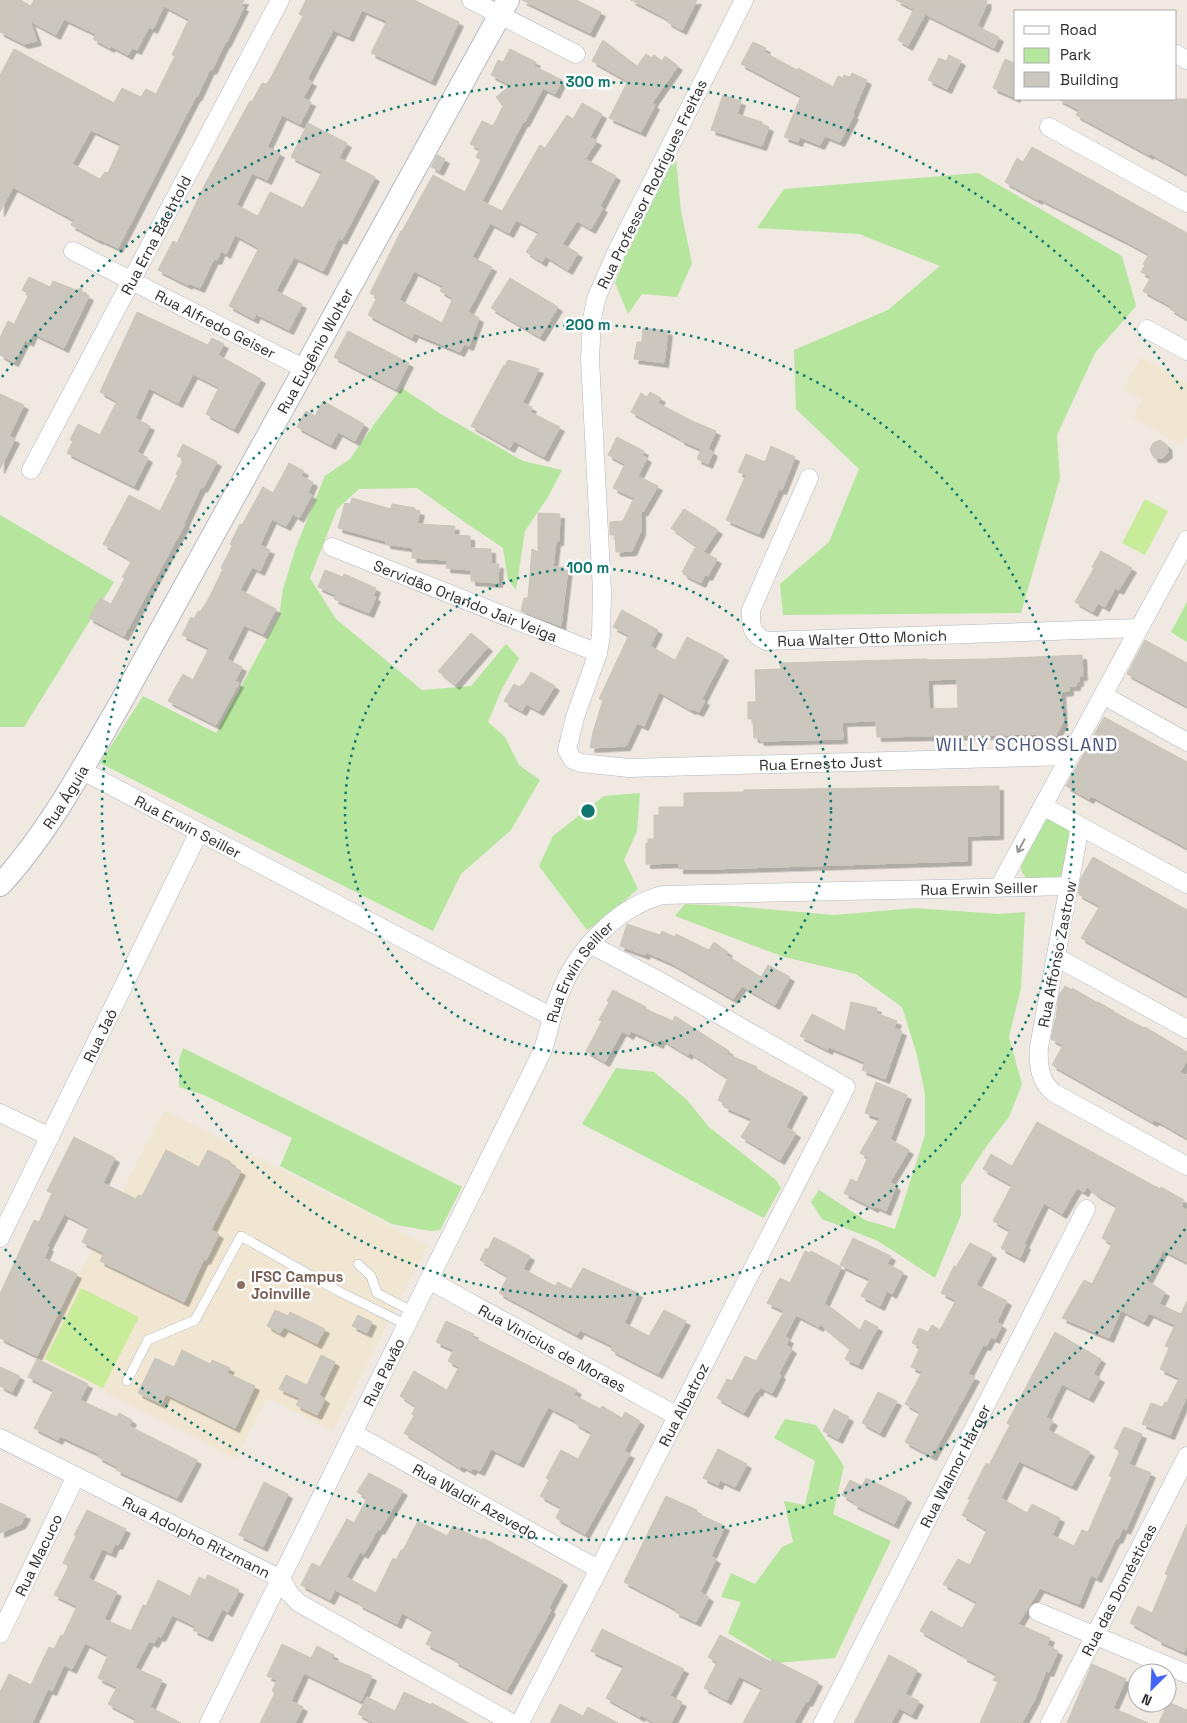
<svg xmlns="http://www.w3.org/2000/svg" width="1187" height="1723" font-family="'Space Grotesk',sans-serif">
<defs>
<filter id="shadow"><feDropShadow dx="4.5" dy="4.5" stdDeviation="0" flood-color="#0004"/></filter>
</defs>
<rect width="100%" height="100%" fill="#efe9e1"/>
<g fill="#f0e6d1">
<polygon points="1141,357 1187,383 1187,436 1182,445 1133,418 1142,400 1123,389"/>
<polygon points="164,1110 428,1245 333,1431 267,1398 236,1459 37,1357"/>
</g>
<g fill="#b6e59e">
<polygon points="675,149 681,211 692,263 677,297 642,294 628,314 615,283 629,246"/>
<polygon points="978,173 1122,256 1136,306 1095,353 1057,435 1060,478 1021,613 783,615 780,584 829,542 859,469 796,409 794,350 888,310 940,266 859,234 757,228 784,189"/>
<polygon points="402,388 441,414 523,461 562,470 548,497 525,531 516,590 508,580 503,548 466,523 417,488 359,489 337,509 310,578 336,619 422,690 471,686 506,644 519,658 500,693 488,722 505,737 519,765 540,780 511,830 461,874 433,931 100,763 143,696 216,733 279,616 283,589 296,547 325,476 350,459 378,419"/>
<polygon points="0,515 114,582 24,727 0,727"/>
<polygon points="1187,602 1187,642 1171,632"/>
<polygon points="640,793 637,831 624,860 638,889 601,921 587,930 539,866 553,836 604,796"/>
<path d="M1048 819C1057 819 1065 826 1070 832L1063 873 1059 878C1044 879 1019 886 1021 863L1044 822Z"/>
<polygon points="685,904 732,906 834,915 915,908 998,914 1025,912 1021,988 1009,1037 1022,1084 1009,1117 988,1144 961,1185 961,1215 935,1278 878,1241 822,1219 811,1202 819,1190 865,1220 895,1229 925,1135 925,1094 917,1055 902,1007 856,974 784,957 675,916"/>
<polygon points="183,1048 462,1187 440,1230 430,1231 392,1224 280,1166 292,1138 204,1095 179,1087 179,1060"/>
<polygon points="616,1068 654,1072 687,1100 709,1127 776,1180 781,1188 764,1218 582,1124"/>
<polygon points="785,1419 816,1425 844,1466 833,1514 891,1541 835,1658 776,1663 728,1633 741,1602 721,1597 731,1573 755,1584 782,1547 793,1542 784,1501 805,1505 815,1461 774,1438"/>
</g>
<g fill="#c9ec9a">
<polygon points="1145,499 1168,511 1145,555 1122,543"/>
<polygon points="81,1288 139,1317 103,1388 45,1359"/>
</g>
<g fill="#cbc7bf" stroke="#cbc5ba" fill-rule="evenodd" filter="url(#shadow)">
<path d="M0 0H20L31 6 34 0H244L241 6 244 7 226 43H225L212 70 210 69 197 97 196 96 118 248 99 239V240L71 225 74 220 13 187 0 212V75L14 49 114 103 122 88 141 97 146 89 156 94 175 56 172 55 189 19 164 6 153 29 149 27 137 50 132 48 128 55 111 46 110 48 93 39 96 34 64 19 56 35 30 21 37 41 24 44 0 32ZM91 130 121 144 108 173 105 172 100 179 72 164Z"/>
<polygon points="306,0 414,0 459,22 431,81 371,53 387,21 362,10 349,37 333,30 307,79 312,82 303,98 311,102 300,124 282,115 267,147 280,153 267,180 252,173 236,205 258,216 270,192 303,208 322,172 291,157 308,123 347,143 339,158 375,177 342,240 339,238 323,271 294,257 276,291 302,304 289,330 256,314 254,319 229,306 259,248 235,235 226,254 221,251 217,260 214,259 200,288 188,283 188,285 158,270 173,241 177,243 204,186 250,101 252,102 262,83 266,84 269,81 303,16 299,14"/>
<polygon points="522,0 576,0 601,12 590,33"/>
<polygon points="631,0 697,0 682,30 667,22 668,19"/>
<polygon points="896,0 987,0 986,4 987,4 977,26 999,37 994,48 925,14 908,46 898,40 914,9"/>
<polygon points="603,40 637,66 646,54 652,58 654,55 662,61 665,56 678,66 652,103 655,105 641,132 609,118 628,81 592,61"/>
<polygon points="753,42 766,48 764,52 797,70 798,68 833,87 838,76 843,78 844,75 850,77 852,73 867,80 852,115 854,115 840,142 825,136 820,145 800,137 798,142 784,137 801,96 741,64"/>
<path d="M510 49 536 62 534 66 562 80 555 94 543 88 525 122H523L482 201 502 211 540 145 545 148 567 115 573 119 582 103 602 114 590 137 597 141 585 159 616 176 600 206 603 208 591 229 577 221 562 244 578 253 568 270 545 256 542 262 526 252 539 232 516 220 509 233 490 223 472 257 492 267 468 312 479 318 469 346 464 344 460 352 414 333 412 338 368 315 377 297 370 293 401 231H402L433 175 465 192 481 160 476 157 480 149 470 144 482 121 493 126 503 106 496 97 511 85 491 75 498 60 503 62ZM414 271 443 286 440 291 453 298 442 323 399 300Z"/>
<polygon points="949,55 961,61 947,89 928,80 939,58 946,61"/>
<polygon points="1005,59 1016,64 1016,98 993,88"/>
<polygon points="723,95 741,101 737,114 762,122 762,124 769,127 762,146 711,130"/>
<polygon points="1058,99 1187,99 1187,174 1149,153 1149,155 1076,115 1079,110"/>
<polygon points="1032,147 1187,233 1187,319 1170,309 1171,306 1143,291 1151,277 1141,272 1145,265 1143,264 1149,254 1125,241 1038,198 1038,200 1005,182 1017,158 1023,162"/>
<polygon points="437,155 445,159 439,171 431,167"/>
<polygon points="29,277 50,287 53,281 76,290 81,288 83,293 89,296 64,348 33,333 29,342 25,340 14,362 0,355 0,338 8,321 14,324 29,294 22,290"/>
<polygon points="510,278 558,307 540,337 491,308"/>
<polygon points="137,312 208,345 212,338 224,344 218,355 261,379 234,429 206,414 219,387 193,374 178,403 149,388 135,418 150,426 137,452 148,458 134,486 67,453 73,441 70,440 78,424 100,435 117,401 100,392"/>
<polygon points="643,328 668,331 664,363 634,359 637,342 642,342"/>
<polygon points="348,331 409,363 396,389 334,357"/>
<polygon points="508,360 539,369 522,403 532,407 530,412 560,427 544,457 514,441 510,448 471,426 504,365 505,366"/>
<polygon points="650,392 661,398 658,403 690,420 716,431 708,449 713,452 708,464 697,459 701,449 680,440 681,439 631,412 641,393 647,397"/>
<polygon points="0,394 24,405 9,436 15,439 0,469"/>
<polygon points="323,401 364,424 355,441 338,432 331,445 297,427 306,411 315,416"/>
<polygon points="617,437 644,451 642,455 647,458 638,476 658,486 643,512 641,510 641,531 632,551 616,552 615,535 610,535 610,522 623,521 634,498 613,488 625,464 608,455"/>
<polygon points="1160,440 1167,445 1168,453 1162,458 1154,458 1150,450 1153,443"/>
<polygon points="183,444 217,462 203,488 201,487 184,523 185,524 124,636 89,618 100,598 111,604 125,578 122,577 131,562 127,560 128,558 103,544 129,495 160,511 178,475 176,474 184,459 177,456"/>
<polygon points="771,446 795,457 782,490 779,489 759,534 726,520 746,475 738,472 746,454 765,462"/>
<polygon points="289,463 304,471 301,476 313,482 308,493 312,495 299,518 293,514 286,526 272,519 260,545 270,550 260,571 252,567 240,590 276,609 263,634 244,625 227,659 242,667 235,681 239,683 216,725 168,701 183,674 193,680 209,648 182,635 191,617 194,619 198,611 200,612 209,598 223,569 221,568 232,546 230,544 240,524 242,525 263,487 273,493"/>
<polygon points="352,498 391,509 392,504 415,508 415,510 420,511 417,524 455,526 454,535 470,536 470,548 491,549 491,564 499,564 498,583 471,581 471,570 446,568 447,560 412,558 413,548 386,544 386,541 338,528 345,503 350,504"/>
<polygon points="684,509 718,530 704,551 671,528"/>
<polygon points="538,513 560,514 559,541 556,541 553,567 568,567 561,626 521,611 524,598 528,598 532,549 538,552"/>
<polygon points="695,548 717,559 708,576 705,575 701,583 683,574 684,573 682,572"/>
<polygon points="1101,551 1132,568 1119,590 1115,588 1105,607 1098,603 1093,612 1075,602 1094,568 1092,567"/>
<polygon points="325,570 343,577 344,574 376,588 373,596 376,597 369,613 334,599 336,595 318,587"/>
<polygon points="622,610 658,630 650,646 675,660 687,637 724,656 702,699 705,701 699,712 692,709 691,710 659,692 644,726 637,723 626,746 590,748 593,732 603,700 599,699 629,635 613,627"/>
<polygon points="471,633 488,647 455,685 438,671"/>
<polygon points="1145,640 1187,663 1187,706 1127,674"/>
<path d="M1082 655 1083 676H1079V682H1076V686H1069V691L1061 692 1063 722 1053 741 1041 742V734L877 737 876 721 842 722 843 739 760 741 759 738H754L753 719H748V702H756L755 670 781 669 780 663 927 659V660L986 659ZM957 679 958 708 929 709 928 680Z"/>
<polygon points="531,672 555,686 539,711 526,704 522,711 504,701 514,684 520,687 522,684 523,685"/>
<polygon points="1104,717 1187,762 1187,848 1091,796 1089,799 1066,786"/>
<polygon points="999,786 999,835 967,836 967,861 711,869 679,869 679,863 646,864 646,843 648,843 648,839 654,839 654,815 659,815 659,807 684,807 684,793 744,792 744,790"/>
<polygon points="1093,857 1187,910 1187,996 1081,938 1100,906 1078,894 1081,878"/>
<polygon points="627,924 660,935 662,931 675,937 676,934 709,950 714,942 728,952 726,955 761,977 768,965 790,977 775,1005 742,986 733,999 671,963 646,952 645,955 620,946"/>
<polygon points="1065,986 1072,990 1072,988 1098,1003 1098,1002 1114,1011 1114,1012 1144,1028 1145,1027 1187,1052 1187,1060 1180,1072 1187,1076 1187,1138 1159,1122 1154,1120 1153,1122 1052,1065 1063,1045 1051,1039 1055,1020 1057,1016 1056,1015 1059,995"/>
<polygon points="613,990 646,1007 645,1009 673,1021 675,1016 729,1051 727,1054 757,1067 756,1069 803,1093 786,1127 796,1133 780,1160 741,1137 752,1119 724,1107 725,1104 718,1100 728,1078 689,1052 688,1055 661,1039 659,1044 631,1031 629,1035 622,1031 605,1062 586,1051 602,1021 599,1020 609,1002 607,1001"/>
<polygon points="851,1002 877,1008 876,1013 897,1021 894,1028 902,1031 885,1079 862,1070 865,1062 829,1047 828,1050 800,1036 812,1014 845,1031"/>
<polygon points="876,1082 907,1095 890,1139 909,1150 890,1182 896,1186 886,1211 875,1206 874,1208 844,1193 851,1179 857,1182 868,1157 860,1153 880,1118 865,1113"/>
<polygon points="1037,1122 1160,1189 1161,1187 1184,1200 1181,1207 1187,1210 1187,1262 1163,1250 1147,1281 1165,1292 1159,1304 1181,1314 1187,1301 1187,1396 1170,1435 1142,1424 1151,1403 1162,1407 1165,1402 1167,1403 1179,1378 1160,1369 1169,1348 1165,1346 1175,1325 1149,1313 1144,1322 1121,1310 1109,1338 1062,1318 1084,1280 1092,1284 1112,1244 1102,1238 1117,1206 1097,1195 1087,1187 1084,1192 1077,1188 1062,1214 1044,1203 1024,1244 1026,1245 1020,1258 1001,1248 1010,1230 993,1221 1012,1185 983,1169 991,1154 1012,1166"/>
<polygon points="74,1137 115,1158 103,1183 136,1199 138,1195 142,1196 166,1150 199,1167 208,1150 231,1162 230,1165 241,1171 211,1230 219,1234 206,1260 204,1259 184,1302 100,1261 104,1253 82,1242 89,1227 64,1214 47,1246 49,1247 44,1258 77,1274 37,1356 0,1338 0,1294 34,1220 39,1222 52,1193 47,1191"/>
<polygon points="494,1237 530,1256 523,1269 555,1286 558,1282 571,1289 583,1268 638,1293 624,1323 649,1336 664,1310 686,1321 658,1374 611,1350 613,1346 580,1330 577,1335 499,1293 508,1276 480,1260 486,1248 488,1250"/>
<polygon points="853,1238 891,1256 887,1264 903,1272 892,1294 887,1291 880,1306 861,1296 870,1279 840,1265"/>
<polygon points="970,1243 992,1254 976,1285 1007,1301 997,1322 1002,1325 995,1339 991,1337 986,1346 983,1345 968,1374 975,1377 932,1456 905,1442 920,1412 905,1404 922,1372 911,1367 920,1347 912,1343 919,1328 928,1332 932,1325 940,1330 956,1300 941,1293 954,1266 956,1267"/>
<polygon points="805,1251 810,1253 811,1251 841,1267 824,1304 833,1309 860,1330 865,1320 878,1327 858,1365 845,1359 850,1349 820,1324 819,1327 796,1315 785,1337 789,1339 786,1345 792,1349 779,1373 781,1375 772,1393 760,1387 758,1392 756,1391 744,1413 717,1398 727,1379 732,1381 745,1356 756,1361 784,1311 767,1303 780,1278 790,1283"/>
<polygon points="275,1310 288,1316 290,1312 325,1329 317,1344 284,1327 280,1333 267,1326"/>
<polygon points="358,1315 372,1322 367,1333 352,1326"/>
<polygon points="446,1321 474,1334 472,1337 577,1390 574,1395 600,1409 602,1406 622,1418 625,1412 640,1421 624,1451 630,1454 585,1534 556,1518 561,1507 540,1496 549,1480 546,1478 561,1450 578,1459 592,1433 574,1423 576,1421 548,1407 519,1463 491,1449 480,1471 473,1468 471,1471 462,1466 460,1468 404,1433 414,1416 412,1414 416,1406 400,1396 414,1371 447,1390 459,1367 448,1361 454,1350 436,1342"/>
<polygon points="1055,1332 1101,1359 1093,1374 1100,1378 1089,1398 1062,1384 1046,1417 1053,1421 1048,1430 1090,1452 1072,1486 1019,1461 1001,1498 1027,1513 1032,1504 1060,1518 1052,1535 1074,1546 1082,1530 1088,1532 1112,1477 1109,1476 1120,1451 1114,1448 1124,1427 1142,1434 1129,1464 1151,1473 1126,1530 1123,1528 1118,1539 1116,1538 1097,1578 1091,1575 1079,1604 1040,1588 1018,1624 1050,1638 1047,1645 1058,1651 1049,1672 1046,1671 1035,1699 1022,1723 980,1723 998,1682 993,1680 997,1674 963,1657 963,1655 920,1631 931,1611 962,1628 977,1602 943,1584 958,1559 970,1565 987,1530 962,1515 970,1500 968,1499 986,1463 989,1465 1010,1425 1007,1423"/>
<polygon points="182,1350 210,1364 212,1360 230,1368 227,1373 255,1386 235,1428 166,1394 161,1404 138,1393 155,1358 174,1367"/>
<polygon points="321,1355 335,1362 319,1395 325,1399 317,1415 296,1405 300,1398 279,1389 286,1375 307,1385"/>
<polygon points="37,1359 88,1384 80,1400 117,1417 119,1413 132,1420 129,1426 197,1460 177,1498 116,1470 118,1467 98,1457 99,1454 60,1436 58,1440 34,1428 54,1390 28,1377"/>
<polygon points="0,1367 20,1376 12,1392 0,1386"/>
<polygon points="878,1392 897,1401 880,1433 862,1423"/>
<polygon points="834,1409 849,1417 838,1439 823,1431"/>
<polygon points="718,1449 747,1464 735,1487 720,1480 718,1485 703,1478"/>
<polygon points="369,1473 403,1491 380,1530 378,1529 364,1554 360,1552 346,1577 376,1593 393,1558 396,1560 401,1550 403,1550 418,1521 447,1536 453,1526 482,1540 483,1538 563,1581 549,1608 551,1610 507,1690 454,1661 456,1659 426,1644 433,1630 402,1613 397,1624 358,1604 360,1603 335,1590 330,1600 301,1585 312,1563 320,1567 347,1519 354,1523 367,1498 357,1492"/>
<polygon points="866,1478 907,1498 894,1524 853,1504 854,1502 842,1495 850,1480 862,1486"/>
<polygon points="264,1482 288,1494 263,1547 239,1535"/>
<polygon points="666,1496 697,1510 696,1513 725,1526 711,1556 716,1559 700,1592 709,1597 696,1622 675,1612 676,1609 624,1582"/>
<polygon points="0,1503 26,1515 21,1524 0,1533"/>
<polygon points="87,1510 126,1529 118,1545 115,1544 111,1553 102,1549 88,1578 117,1592 104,1619 131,1631 143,1605 146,1606 158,1580 190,1596 199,1577 205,1580 208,1575 239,1590 228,1612 222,1609 208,1637 193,1630 195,1626 172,1615 161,1637 158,1636 154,1643 149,1641 135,1668 162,1680 150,1707 181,1723 134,1723 136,1719 108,1704 117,1687 98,1678 108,1655 85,1643 72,1669 64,1665 52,1691 48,1689 32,1723 0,1723 0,1692 9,1674 31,1685 49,1647 54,1649 61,1635 63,1636 77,1606 54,1595 69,1566 63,1563 76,1536 74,1535"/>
<polygon points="1187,1524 1187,1644 1184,1652 1157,1640 1158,1638 1130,1623 1138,1606 1152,1613 1168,1575 1165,1574"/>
<polygon points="602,1629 684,1669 670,1696 682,1702 671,1723 655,1723 641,1715 640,1717 606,1698 624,1666 591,1651"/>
<polygon points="720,1635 771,1662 772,1659 818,1682 808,1702 806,1701 794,1723 743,1723 762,1688 739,1676 727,1700 704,1688 717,1662 708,1657"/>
<polygon points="282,1644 311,1658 317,1646 334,1655 332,1659 372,1676 361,1701 304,1673 291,1701 303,1707 295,1723 260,1723 275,1693 272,1691 277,1680 267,1676"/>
<polygon points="889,1655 917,1670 905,1694 919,1701 912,1715 899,1708 891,1723 854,1723"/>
<polygon points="1092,1664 1126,1679 1113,1708 1148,1723 1067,1723"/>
<polygon points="404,1692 431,1705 432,1703 469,1723 375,1723 358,1714 367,1697 395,1711"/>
<polygon points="1168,1702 1187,1710 1187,1723 1159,1723"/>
<polygon points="560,1704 583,1716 588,1707 618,1723 550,1723"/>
</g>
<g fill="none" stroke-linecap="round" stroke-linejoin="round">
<g stroke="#b4b7c1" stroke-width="10">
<g id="service">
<polyline points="358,1264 371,1276 377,1293 413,1312"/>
<polyline points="127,1381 148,1340 195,1320 241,1236 340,1292 407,1325"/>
</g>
</g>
<g stroke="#b4b7c1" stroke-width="19">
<g id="minor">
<polyline points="471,0 576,54"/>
<path id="s1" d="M744 0 616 253 596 299 592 319 590 359 602 591 601 635 598 653 575 717 567 750 573 760 581 763 629 768 1070 756"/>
<polyline points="1176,54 1187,60"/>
<polyline points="1049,127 1187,203"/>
<path id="s2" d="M73 251 305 369"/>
<polyline points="1147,329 1187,351"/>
<path id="s3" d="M31 470 280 0"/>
<path id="s4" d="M809 478 751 610C751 627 750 633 766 641L1139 628"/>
<path id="s5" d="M332 547 598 653"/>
<polyline points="1103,695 1187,742"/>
<path id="s6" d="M81 770 552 1017"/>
<polyline points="1043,806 1187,884"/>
<path d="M1080 826 1039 1047C1038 1064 1039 1081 1054 1093L1187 1166"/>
<polyline points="999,887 1187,540"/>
<polyline points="1056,957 1187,1029"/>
<polyline points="0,1113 50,1137"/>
<path id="s7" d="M0 1238 199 832"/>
<path id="s8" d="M429 1280 677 1416"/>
<path id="s9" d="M353 1433 598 1569"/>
<path id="s10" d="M0 1438 281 1579 290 1594 299 1603 512 1723"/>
<polyline points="1038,1612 1187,1674"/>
<path id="s11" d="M0 1634 76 1476"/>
<path id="s12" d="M209 1723 542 1052C549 1033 552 1012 560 993 576 951 618 906 663 895L1069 886"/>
<path id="s13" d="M520 1723 846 1087 667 985 590 944"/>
<path id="s14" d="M823 1723 1086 1209"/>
<path id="s15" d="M1050 1723 1187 1456"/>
</g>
</g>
<g stroke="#b4b7c1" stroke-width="24">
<g id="tertiary">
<path id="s16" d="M0 885C48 834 86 762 121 702L508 0"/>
</g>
</g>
<use href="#service" stroke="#fff" stroke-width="9"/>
<use href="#minor" stroke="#fff" stroke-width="18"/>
<use href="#tertiary" stroke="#fff" stroke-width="22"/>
</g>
<defs><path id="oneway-shaft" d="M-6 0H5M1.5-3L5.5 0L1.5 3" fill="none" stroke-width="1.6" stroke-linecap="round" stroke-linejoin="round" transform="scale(1.25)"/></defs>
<use stroke="#969696" href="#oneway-shaft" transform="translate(1021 846) rotate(118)"/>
<g fill="none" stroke="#0f766e" stroke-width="2.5" stroke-dasharray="2.5 5">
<circle cx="588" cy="811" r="243"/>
<circle cx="588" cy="811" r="486"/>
<path d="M1185 1229A729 729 0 0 1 2 1245M2 377A729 729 0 0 1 1185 393"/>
</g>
<circle fill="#8d6e63" stroke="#fff" stroke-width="2" cx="241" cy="1285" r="5"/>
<g text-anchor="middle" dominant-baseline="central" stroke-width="5" stroke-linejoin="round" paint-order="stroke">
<g font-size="15" fill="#2e2e2e" stroke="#fff">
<text transform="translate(652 184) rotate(-64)">Rua Professor Rodrigues Freitas</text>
<text stroke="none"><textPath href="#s3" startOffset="266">Rua Erna Bachtold</textPath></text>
<text stroke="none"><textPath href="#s2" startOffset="160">Rua Alfredo Geiser</textPath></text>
<text stroke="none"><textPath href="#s16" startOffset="621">Rua Eugênio Wolter</textPath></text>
<text stroke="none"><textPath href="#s5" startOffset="144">Servidão Orlando Jair Veiga</textPath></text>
<text stroke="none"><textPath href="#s4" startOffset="278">Rua Walter Otto Monich</textPath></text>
<text stroke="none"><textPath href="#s1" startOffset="1051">Rua Ernesto Just</textPath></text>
<text stroke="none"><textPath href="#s16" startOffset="110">Rua Águia</textPath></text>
<text stroke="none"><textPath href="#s6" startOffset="121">Rua Erwin Seiller</textPath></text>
<text stroke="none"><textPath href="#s12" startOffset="1274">Rua Erwin Seiller</textPath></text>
<text transform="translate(1057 954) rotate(-79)">Rua Affonso Zastrow</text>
<text stroke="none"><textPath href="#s12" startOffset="839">Rua Erwin Seiller</textPath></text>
<text stroke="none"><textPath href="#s7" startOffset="226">Rua Jaó</textPath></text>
<text stroke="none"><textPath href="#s8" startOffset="141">Rua Vinícius de Moraes</textPath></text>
<text stroke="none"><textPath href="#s12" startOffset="392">Rua Pavão</textPath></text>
<text stroke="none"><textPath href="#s13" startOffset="358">Rua Albatroz</textPath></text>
<text stroke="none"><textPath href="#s14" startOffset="289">Rua Walmor Harger</textPath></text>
<text stroke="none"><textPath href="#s9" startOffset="140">Rua Waldir Azevedo</textPath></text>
<text stroke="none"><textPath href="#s10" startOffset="220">Rua Adolpho Ritzmann</textPath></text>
<text stroke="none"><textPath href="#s11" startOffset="88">Rua Macuco</textPath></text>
<text stroke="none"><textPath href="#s15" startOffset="150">Rua das Domésticas</textPath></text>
</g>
<g font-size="15" font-weight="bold" fill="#785e54" stroke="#fff" text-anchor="start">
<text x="251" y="1276">IFSC Campus<tspan x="251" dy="17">Joinville</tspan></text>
</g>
<g font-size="18" letter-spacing="1" fill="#4d5680" stroke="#fff">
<text x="1027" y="744">WILLY SCHOSSLAND</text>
</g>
</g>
<circle cx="588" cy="811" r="8" fill="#0f766e" stroke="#fff" stroke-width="2.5"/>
<g font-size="15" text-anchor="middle" font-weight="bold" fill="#0f766e" stroke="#fff" stroke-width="5" stroke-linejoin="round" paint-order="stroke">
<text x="588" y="87">300 m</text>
<text x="588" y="330">200 m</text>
<text x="588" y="573">100 m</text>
</g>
<rect x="1014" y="10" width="162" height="90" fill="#ffffff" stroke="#ababab"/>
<rect x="1024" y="26" width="25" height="8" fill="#ffffff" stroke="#ababab"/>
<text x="1060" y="35" font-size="15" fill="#2e2e2e">Road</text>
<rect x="1024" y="48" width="25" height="15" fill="#b6e59e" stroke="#ababab"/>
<text x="1060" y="60" font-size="15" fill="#2e2e2e">Park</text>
<rect x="1024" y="72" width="25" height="15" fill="#cbc7bf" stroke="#ababab"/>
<text x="1060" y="85" font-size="15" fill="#2e2e2e">Building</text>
<g transform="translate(1152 1688) rotate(204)"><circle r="24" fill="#ffffff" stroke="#ababab"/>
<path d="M0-4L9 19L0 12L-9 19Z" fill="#4264fb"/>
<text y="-8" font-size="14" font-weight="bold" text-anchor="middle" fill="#2e2e2e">N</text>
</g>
</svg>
